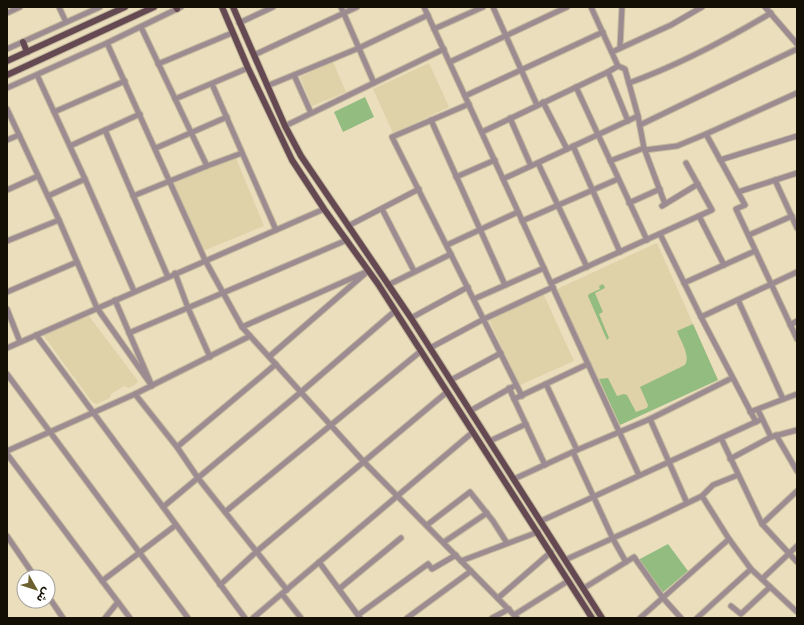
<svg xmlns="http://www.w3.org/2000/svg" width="804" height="625" font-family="Helvetica,'Noto Sans Arabic',sans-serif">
<rect width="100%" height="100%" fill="#eadebd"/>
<g fill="#dfd1a8">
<polygon points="333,62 346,92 312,106 300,77"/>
<polygon points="429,63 449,107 393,133 373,89"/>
<polygon points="236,158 264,226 203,251 174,183"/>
<polygon points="657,243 718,380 620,425 557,289"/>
<polygon points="543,293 574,361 520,385 489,320"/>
<polygon points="89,316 138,381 136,384 129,388 124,386 111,394 110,398 97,404 92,402 44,336 47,332"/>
</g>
<g fill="#93bc81">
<polygon points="365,97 374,117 343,132 334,112"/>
<polygon points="605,283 603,284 605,288 595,293 603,312 599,314 609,338 607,340 588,296 589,294 600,289 599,286"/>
<path d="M693 324 718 380 620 425 599 379 608 378 617 396 624 394 627 395 636 412 647 408 648 405 640 387 685 365C691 356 680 340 677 331Z"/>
<polygon points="668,544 688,571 662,593 638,560"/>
</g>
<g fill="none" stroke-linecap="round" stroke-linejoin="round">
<g stroke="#c3b99c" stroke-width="7">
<g id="minor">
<polyline points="59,7 66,22"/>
<polyline points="341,7 374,83"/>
<polyline points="424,7 639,475"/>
<polyline points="493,7 537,105"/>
<polyline points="591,7 618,66 625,69 638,116"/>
<polyline points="765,7 797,44"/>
<polyline points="7,13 20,7"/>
<polyline points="239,23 273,7"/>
<polyline points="141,27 207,166"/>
<polyline points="434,29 483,7"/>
<polyline points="107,43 205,260 242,327 364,462 517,618"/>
<polyline points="620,48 622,7"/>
<polyline points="7,49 100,7"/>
<polyline points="612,52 671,25 702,7"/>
<polyline points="254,55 357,7"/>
<polyline points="450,62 567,7"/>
<polyline points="158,64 232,33"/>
<polyline points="608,72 628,121"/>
<polyline points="37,75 85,179 134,291"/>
<polyline points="294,75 311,113"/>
<path d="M629 83C679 65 726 40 771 13"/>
<polyline points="212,84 276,230"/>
<polyline points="267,86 359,48 428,15"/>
<polyline points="576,87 647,240"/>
<polyline points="7,88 107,43 181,7"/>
<polyline points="465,96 603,32"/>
<polyline points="175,99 248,68"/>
<polyline points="543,102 567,149"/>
<polyline points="469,104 392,137 522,396"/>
<polyline points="7,109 59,220 97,308 152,386 115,300"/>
<polyline points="54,112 125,81"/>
<polyline points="510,118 531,166"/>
<polyline points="431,120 505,285"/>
<polyline points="640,125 797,49"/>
<polyline points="285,126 444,49"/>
<polyline points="105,130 168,277"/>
<polyline points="482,132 608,72 618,66"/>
<polyline points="706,134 745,205 736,209 797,339"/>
<polyline points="7,140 19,135"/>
<polyline points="70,146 140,114"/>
<polyline points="573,146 620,252"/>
<polyline points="156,148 227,117"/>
<polyline points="645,150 677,146 706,134 797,93"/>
<polyline points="720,160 797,136"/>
<polyline points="610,161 644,148"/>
<polyline points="538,163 587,267"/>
<polyline points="456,177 495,160"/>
<polyline points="503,179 638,116 644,148 665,204"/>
<polyline points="775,180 797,228"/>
<polyline points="7,190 38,176"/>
<polyline points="738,192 797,173"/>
<polyline points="48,196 85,179"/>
<polyline points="133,196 207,166 242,153"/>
<polyline points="629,203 660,189"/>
<polyline points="662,206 698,184"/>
<polyline points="382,209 414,271"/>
<polyline points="699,216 724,265"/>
<polyline points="522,221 618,179"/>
<polyline points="348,226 419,189"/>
<polyline points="660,234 701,317 756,422"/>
<polyline points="749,235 792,216"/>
<polyline points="7,241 59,220"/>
<polyline points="447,245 518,212"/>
<polyline points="175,273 188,308 210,357"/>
<polyline points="551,283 712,210 686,163"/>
<polyline points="684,283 755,251"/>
<polyline points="388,285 451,254"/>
<polyline points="7,292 77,262"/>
<polyline points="474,299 544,268"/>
<polyline points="738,300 783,399"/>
<polyline points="7,309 20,342"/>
<polyline points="701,317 797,272"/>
<polyline points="411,318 468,287"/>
<polyline points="790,325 797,321"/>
<polyline points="242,327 368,271 270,356"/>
<polyline points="129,333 347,240"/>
<polyline points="36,335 245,618"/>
<polyline points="7,348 324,209"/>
<polyline points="430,348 484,319 553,287"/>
<polyline points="7,374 188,618"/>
<polyline points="451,380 501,353"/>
<polyline points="546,384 577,450"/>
<polyline points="509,388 545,465"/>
<polyline points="135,394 177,447 198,478 225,512 287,590"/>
<polyline points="514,399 588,364"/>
<polyline points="758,410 771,437"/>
<polyline points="470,411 516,385"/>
<polyline points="750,412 797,394"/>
<polyline points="650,419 687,503"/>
<polyline points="776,435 797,471"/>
<polyline points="721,438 762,524 797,562"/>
<polyline points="490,441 526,424"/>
<polyline points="177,447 276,364"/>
<polyline points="7,451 135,394 250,336"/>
<polyline points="573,452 613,539 626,562"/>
<polyline points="7,454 130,618"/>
<polyline points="730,459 771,437 797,430"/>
<polyline points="514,479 577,450 650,419 732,378"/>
<polyline points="702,496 729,539 751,569 797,612"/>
<polyline points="163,507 301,392 395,311"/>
<polyline points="225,512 421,351"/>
<polyline points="541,521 762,419"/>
<polyline points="762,524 797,491"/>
<polyline points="427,525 470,492 493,521 507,543"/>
<polyline points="7,536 35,577"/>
<polyline points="444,542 487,513"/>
<polyline points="565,560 646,523 702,496 713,485 738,475"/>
<polyline points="461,561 538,532"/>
<polyline points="319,562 360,618"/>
<polyline points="762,579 797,546"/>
<polyline points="102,581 176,525"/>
<polyline points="220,585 256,552 447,392"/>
<polyline points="584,588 634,557 663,598 681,618"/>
<polyline points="339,589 401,538"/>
<polyline points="282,594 301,618"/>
<polyline points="48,596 63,618"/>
<polyline points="498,598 551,552"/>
<polyline points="731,606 741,614 770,587"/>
<polyline points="358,615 428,564 432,569 456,555"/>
<polyline points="514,615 568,581"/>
<polyline points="105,618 118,602"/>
<polyline points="253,618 473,432"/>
<polyline points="407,618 471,571"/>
<polyline points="492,618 509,609"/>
<polyline points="640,618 729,539"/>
<polyline points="697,618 751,569"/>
</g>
</g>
<g stroke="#c3b99c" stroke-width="8">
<g id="major">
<polyline points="176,7 177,9"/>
<polyline points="222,7 248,68 292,160 324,209 378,284 592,618"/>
<polyline points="233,7 285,126 301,156 411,318 602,618"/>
<polyline points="23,42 27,52"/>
<polyline points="7,61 125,7"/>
<polyline points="7,75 154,7"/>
</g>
</g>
<use href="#minor" stroke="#9c8c91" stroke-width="5"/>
<use href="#major" stroke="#654952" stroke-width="6"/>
</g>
<rect width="804" height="625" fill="none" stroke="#130f05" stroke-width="16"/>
<g transform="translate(36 589) rotate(129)"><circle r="19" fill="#ffffff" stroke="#a19f9b"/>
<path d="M0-3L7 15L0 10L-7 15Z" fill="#6c612e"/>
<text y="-6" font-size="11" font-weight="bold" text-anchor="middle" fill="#130f05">ش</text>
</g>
</svg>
